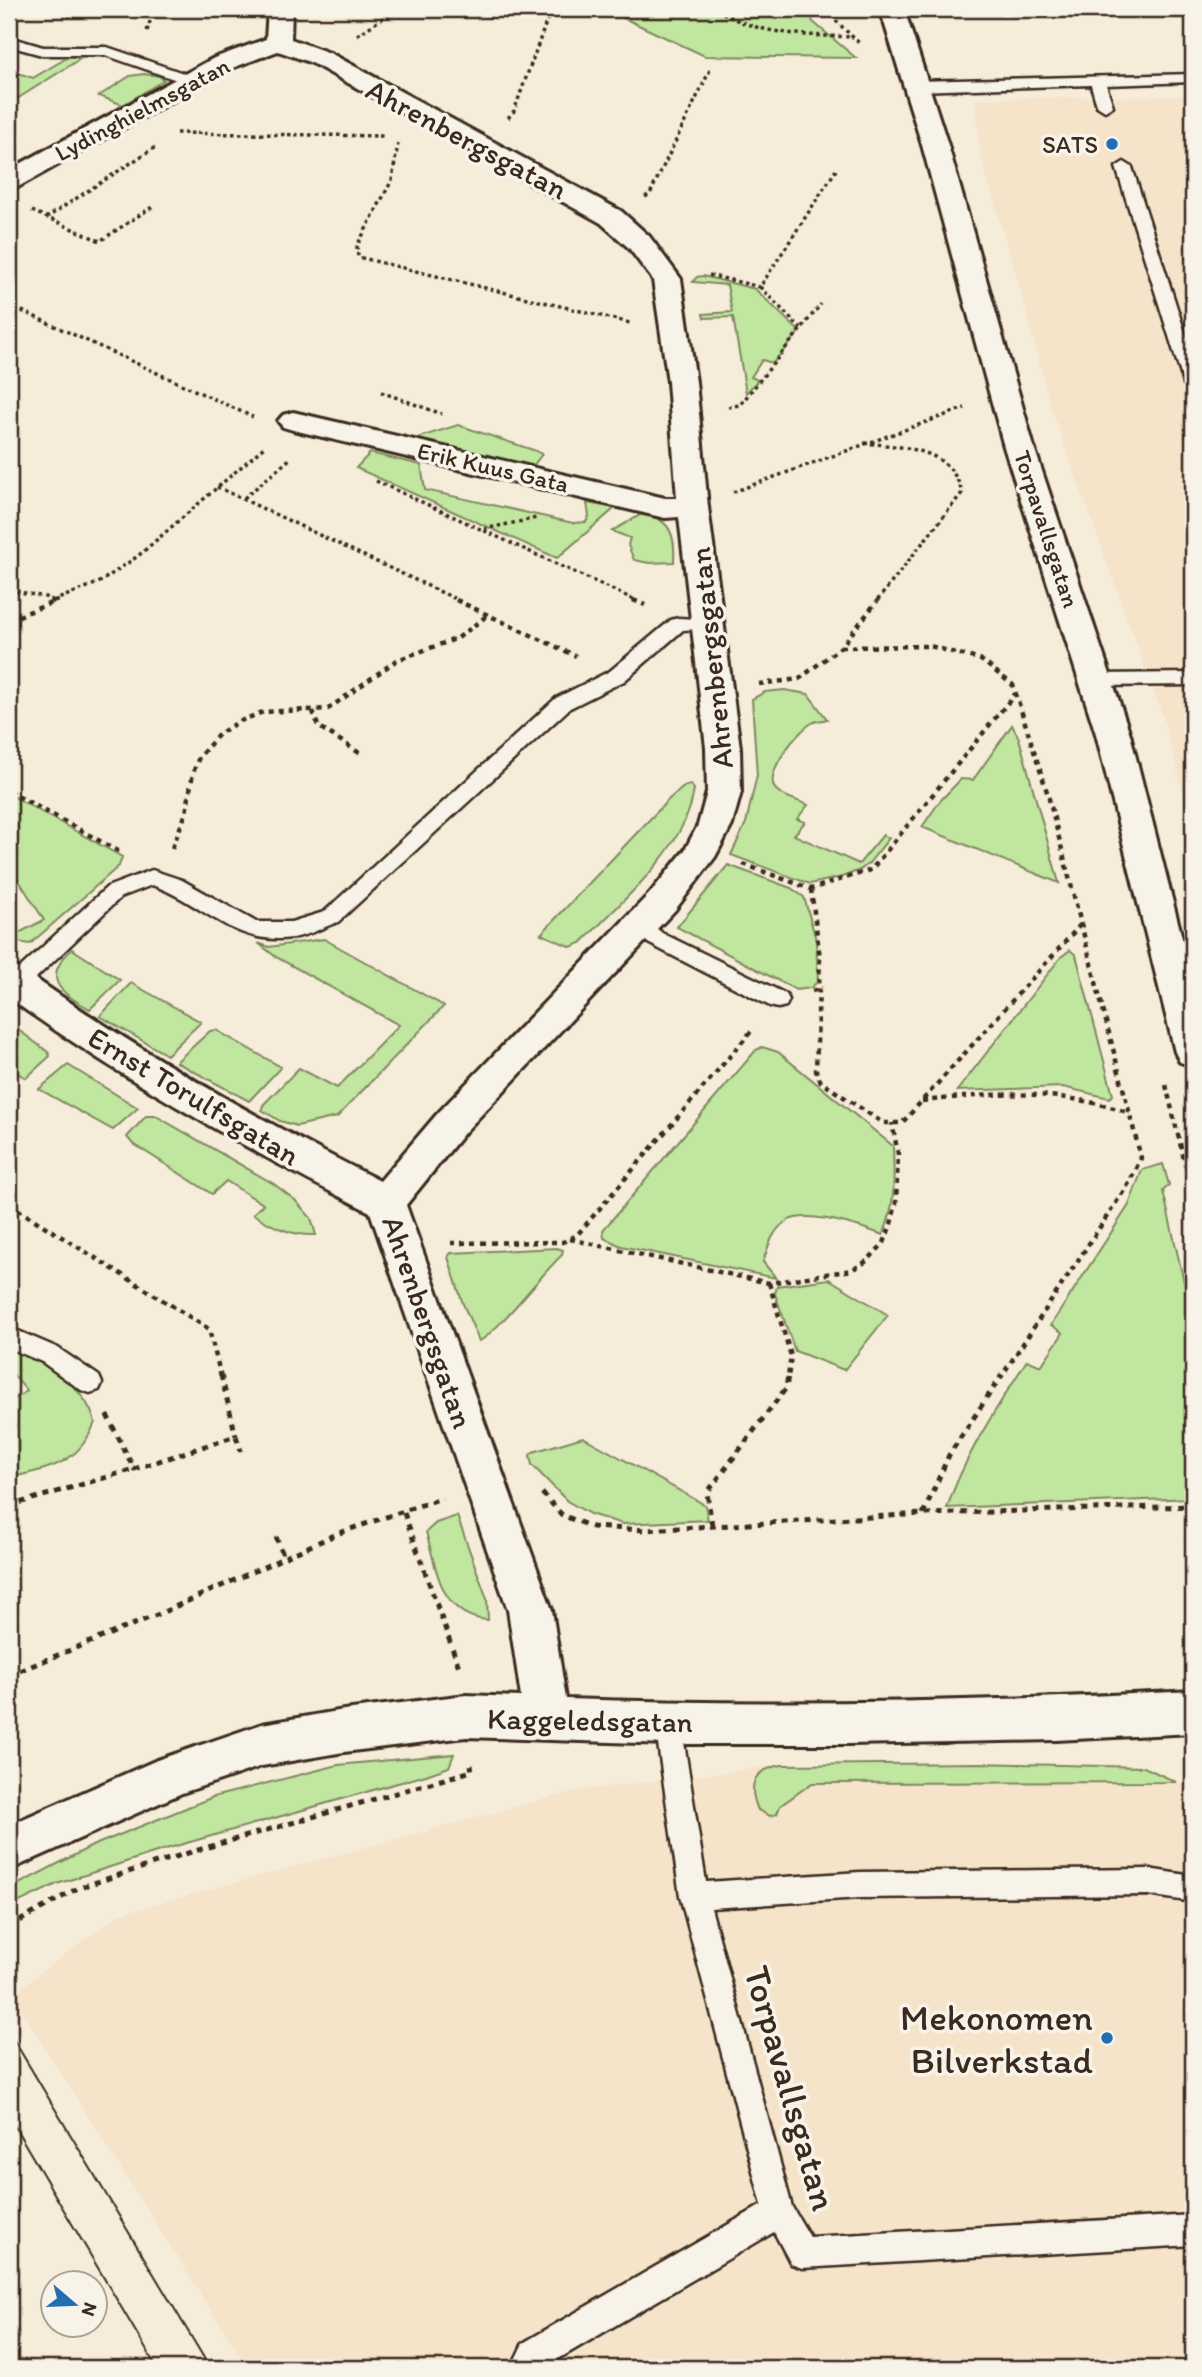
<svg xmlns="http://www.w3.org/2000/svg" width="1202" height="2377" font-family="Itim,sans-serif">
<rect width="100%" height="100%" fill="#f6ecda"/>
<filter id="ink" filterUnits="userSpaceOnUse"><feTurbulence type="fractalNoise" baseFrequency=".0143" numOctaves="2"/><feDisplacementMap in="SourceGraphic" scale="14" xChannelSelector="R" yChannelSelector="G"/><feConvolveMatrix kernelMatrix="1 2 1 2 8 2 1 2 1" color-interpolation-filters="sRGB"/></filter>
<g filter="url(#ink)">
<g fill="#f5e3ca">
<polygon points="1193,96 1193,831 1164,720 1050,405 1023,298 981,157 975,99"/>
<polygon points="979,1763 1144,1767 1193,1788 1193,2368 248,2368 11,1995 119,1914 575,1791 782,1765"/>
</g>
<g fill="#c1e6a0" stroke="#7e885f" stroke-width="2">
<polygon points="604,9 809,9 813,22 856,58 705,56"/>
<polygon points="70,56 80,59 9,104 9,70 33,78"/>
<polygon points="144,74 159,76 164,80 123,105 99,96 130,76"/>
<polygon points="703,276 755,289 798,330 797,335 773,363 762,360 751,377 758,380 746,393 733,317 704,318 703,314 732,312 727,285 693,282 697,277"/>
<polygon points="458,425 536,451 542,454 533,466 414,439"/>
<polygon points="370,453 421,465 425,490 573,523 586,522 589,516 587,503 615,508 557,558 356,468"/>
<path d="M642 514C670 518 676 535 674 562L649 563 634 560 628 545 630 538 612 531Z"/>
<path d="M784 690 808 694 827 719C822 721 817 720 812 723 798 731 766 770 774 787 779 796 799 801 808 805L797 819 805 822 794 835 859 864 883 835 889 838 869 863 860 870 842 877 810 884 731 855 746 823 757 775 752 699 765 692Z"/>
<polygon points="1012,725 1019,738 1059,883 922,827 940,801 961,779 973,780"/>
<path d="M691 785 694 789C687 848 621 902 581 943L571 947 541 934 669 799 685 786Z"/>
<polygon points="9,794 122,857 119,866 30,944 10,941 11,937 44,920 9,865"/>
<polygon points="728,865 791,888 804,897 816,940 818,981 811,988 796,990 677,927"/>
<polygon points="324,939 444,1006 337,1117 297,1126 280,1121 262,1110 263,1105 299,1068 337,1088 399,1025 276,957 258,943 269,947"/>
<path d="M72 949 120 980 90 1009C59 993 41 978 72 949Z"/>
<polygon points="1070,950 1076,955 1113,1095 1109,1098 1063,1087 957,1091 1061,957"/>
<polygon points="131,983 201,1022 167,1055 100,1016"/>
<polygon points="9,1023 48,1052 50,1056 26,1078 9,1068"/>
<polygon points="216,1030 281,1067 249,1101 176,1062 210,1031"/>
<path d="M762 1047 778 1052 893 1146C894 1178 896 1206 883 1235 862 1227 808 1209 787 1221 772 1230 768 1247 763 1262L776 1278 621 1246 604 1238 603 1230 756 1050Z"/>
<polygon points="68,1065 138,1108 113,1130 39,1089"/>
<path d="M146 1116H156L274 1184 295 1200 311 1218 316 1235C292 1236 273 1227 253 1214L263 1204 226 1181 212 1194 132 1143 127 1137Z"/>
<path d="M1163 1164 1169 1185 1163 1191 1193 1321V1498L947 1508C965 1454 997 1408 1027 1360L1041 1366 1063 1333 1051 1325 1129 1205 1142 1170Z"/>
<path d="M557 1248 563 1250 562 1255C544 1271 494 1336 479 1341L463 1304 448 1257 451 1253Z"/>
<polygon points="829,1279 888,1315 844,1370 795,1351 775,1294 777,1286"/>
<path d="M9 1349C43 1354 86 1389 95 1422 79 1465 49 1468 9 1478V1402L27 1391 9 1370Z"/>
<polygon points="583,1437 705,1505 708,1520 623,1524 590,1514 567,1501 532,1465 530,1455 533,1452"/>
<path d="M457 1516 487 1599 488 1620C440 1617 437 1569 426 1532L436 1523Z"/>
<polygon points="454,1754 449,1767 426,1775 169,1848 57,1884 9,1907 9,1889 92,1846 213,1797 338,1765"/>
<path d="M979 1763 1144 1767 1176 1782 812 1783 780 1806 777 1814 770 1816 758 1810C747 1784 753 1770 782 1765Z"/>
</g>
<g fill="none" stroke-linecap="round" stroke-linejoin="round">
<g stroke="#3b2a1e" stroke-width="5">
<g id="lane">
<polygon points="9,37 43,47 107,47 198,78 201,81 198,84 188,84 105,55 42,55 9,46"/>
<polygon points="1193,74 1193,82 1106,85 1113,106 1105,111 1097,106 1091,85 917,91 909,86 917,81"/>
<polygon points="1124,162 1132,167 1193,358 1193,389 1184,384 1116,167"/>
<path d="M678 618 715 620 717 624 715 628 683 630 624 681 570 708 338 922C324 927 307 936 292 938 232 946 204 903 152 885L121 897 17 996 9 998V978L107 887 152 870 182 880 256 922H291L324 912 556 698 610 671 671 620Z"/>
<polygon points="1193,673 1193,685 1096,686 1089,685 1086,680 1089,675 1096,674"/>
<polygon points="641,918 648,921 662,933 786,994 789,1000 786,1006 778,1008 770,1006 648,943 631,926 634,921"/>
<polygon points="9,1327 58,1348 99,1376 102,1383 99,1390 90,1393 81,1390 42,1362 9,1348"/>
<polygon points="668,1711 677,1714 681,1723 706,1882 860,1872 1148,1869 1193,1876 1193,1902 1148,1895 860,1898 711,1908 792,2207 810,2237 1193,2215 1193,2245 802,2268 791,2264 774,2232 543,2368 511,2368 523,2343 762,2205 680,1896 655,1723 659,1714"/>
</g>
</g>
<g stroke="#3b2a1e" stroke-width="6">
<g id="street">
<path d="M268 9H292L291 39 330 53 621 211 649 236 681 279 696 382 708 507 740 748 741 792 732 825 715 857 675 910 464 1133 406 1205 552 1610 566 1699C775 1706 984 1702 1193 1691V1733L1056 1740 849 1744H668L466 1737 344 1752 262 1766 182 1793 9 1870V1825L157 1760 262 1724 344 1710 466 1695 521 1697 508 1610 370 1212C245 1148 123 1080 9 998V966L22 969C135 1050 256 1118 380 1181L438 1113 651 892 685 850 698 825 707 792 706 748 679 517 665 518 293 430 283 427 278 421 283 415 293 412 665 498H677L668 382 653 280 629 248 601 223 312 63 278 51 232 68 18 187 9 189V170L214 58 266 39Z"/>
<polygon points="880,9 904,9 948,145 1034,447 1130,734 1193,981 1193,1066 1180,1062 1175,1052 1096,734 1004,447 922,145"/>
</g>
</g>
<g stroke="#3b2a1e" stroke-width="3.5" stroke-dasharray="3.5 3.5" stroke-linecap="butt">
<polyline points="48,9 74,17"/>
<path d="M717 9C756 36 807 35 853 37"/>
<polyline points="828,9 837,22 860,44"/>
<polyline points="147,31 154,9"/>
<polyline points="357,35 397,9"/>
<polyline points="508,118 514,111 551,9"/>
<polyline points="176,133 384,136"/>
<polyline points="398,143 392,180 357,246 358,257 630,323"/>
<polyline points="645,197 650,194 710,70"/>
<polyline points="32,211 100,241 152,207"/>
<polyline points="46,218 157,146"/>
<polyline points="709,275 760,287 836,170"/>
<polyline points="760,287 801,329"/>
<polyline points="9,305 253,417"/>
<polyline points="381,392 442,414"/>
<polyline points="728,407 740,405 821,304"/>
<path d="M864 443C903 447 951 447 962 493L877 601"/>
<polyline points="376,481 637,601"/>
<polyline points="217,487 460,601"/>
<polyline points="733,492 965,408"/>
<polyline points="244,498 291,458"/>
<polyline points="484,529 537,518"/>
<polyline points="9,590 45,597 54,601"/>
<polyline points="53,601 100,582 138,556 264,447"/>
</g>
<g stroke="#3b2a1e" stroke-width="4.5" stroke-dasharray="5 5" stroke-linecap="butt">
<polyline points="50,600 55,602"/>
<polyline points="456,600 576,656"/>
<polyline points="633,600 645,605"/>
<polyline points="9,620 58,600"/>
<polyline points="841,647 930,646 981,660 1013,685 1048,795 1141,1158 1129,1183 1001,1377"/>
<polyline points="759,684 799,679 841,647 878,600"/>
<polyline points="313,711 318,726 361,754"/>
<polyline points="9,791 120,852"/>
<polyline points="172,848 186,813 193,773 199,757 219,734 238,722 263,712 328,709 397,660 458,638 489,614"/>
<polyline points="743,864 811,889 871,870 1015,694"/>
<polyline points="811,889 820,958 816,1071 821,1082 883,1123 902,1123 1082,923"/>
<polyline points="812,991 822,988"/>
<polyline points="1166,1085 1193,1197"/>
<path d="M922 1101C1000 1093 1054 1088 1130 1113"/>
<polyline points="9,1204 209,1329 221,1377"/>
<polyline points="570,1239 769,1283 852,1270 867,1261 884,1243 891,1224 896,1204 898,1154 892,1123"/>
<polyline points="451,1243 563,1242 577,1235 754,1028"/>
<polyline points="769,1283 791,1356 788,1377"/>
</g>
<g stroke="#3b2a1e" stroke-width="5" stroke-dasharray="6 6" stroke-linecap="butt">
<polyline points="221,1375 236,1436"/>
<polyline points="107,1415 134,1469 236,1436 241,1451"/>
<polyline points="542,1493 562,1515 592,1527 645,1530 923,1514 1193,1506"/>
<polyline points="9,1506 134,1469"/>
<polyline points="404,1513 460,1670"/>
<polyline points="923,1514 949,1455 1002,1375"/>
<polyline points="712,1525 707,1493 786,1388 788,1375"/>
<polyline points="276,1537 283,1555"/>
<polyline points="9,1675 159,1614 339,1533 442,1498"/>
<polyline points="9,1927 78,1888 191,1852 472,1771 471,1765"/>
</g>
<use href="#lane" fill="#f7f3e8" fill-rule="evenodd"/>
<use href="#street" fill="#f7f3e8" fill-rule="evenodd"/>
<g stroke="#3b2a1e" stroke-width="2">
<polyline points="9,2032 210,2368"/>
<polyline points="9,2117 157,2368"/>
</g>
</g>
</g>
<g fill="#1f6fb2" stroke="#f7f3e8" stroke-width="2.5">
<circle cx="1112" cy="144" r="7"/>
<circle cx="1107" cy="2038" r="7"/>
</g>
<g text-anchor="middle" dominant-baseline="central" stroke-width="7" stroke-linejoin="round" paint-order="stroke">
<g font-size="24" fill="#3b2a1e" stroke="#f7f3e8">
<text transform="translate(142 109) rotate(-28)">Lydinghielmsgatan</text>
<text transform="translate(493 467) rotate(13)">Erik Kuus Gata</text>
<text transform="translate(1047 529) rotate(72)">Torpavallsgatan</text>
</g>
<g font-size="24" fill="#3b2a1e" stroke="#f7f3e8" text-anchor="end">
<text x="1098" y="144">SATS</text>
</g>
<g font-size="30" fill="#3b2a1e" stroke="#f7f3e8">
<text transform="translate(467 139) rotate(28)">Ahrenbergsgatan</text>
<text transform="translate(711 658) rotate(-96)">Ahrenbergsgatan</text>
<text transform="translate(194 1096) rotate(31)">Ernst Torulfsgatan</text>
<text transform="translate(428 1322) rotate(71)">Ahrenbergsgatan</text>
<text transform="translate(590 1720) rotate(1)">Kaggeledsgatan</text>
</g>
<g font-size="37" fill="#3b2a1e" stroke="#f7f3e8" text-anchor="end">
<text x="1093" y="2017">Mekonomen<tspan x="1093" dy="43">Bilverkstad</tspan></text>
</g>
<g font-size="37" fill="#3b2a1e" stroke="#f7f3e8">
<text transform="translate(791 2088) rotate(74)">Torpavallsgatan</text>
</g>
</g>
<rect width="1202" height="2377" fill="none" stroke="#f7f3e8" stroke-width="35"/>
<rect x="18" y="18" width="1167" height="2342" fill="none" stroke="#3b2a1e" stroke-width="2.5" filter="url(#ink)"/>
<g transform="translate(74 2304) rotate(109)"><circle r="33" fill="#f7f3e8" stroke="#aca397" stroke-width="2"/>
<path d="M0-5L12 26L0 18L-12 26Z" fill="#1f6fb2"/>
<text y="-10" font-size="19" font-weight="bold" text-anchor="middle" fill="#3b2a1e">N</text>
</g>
</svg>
